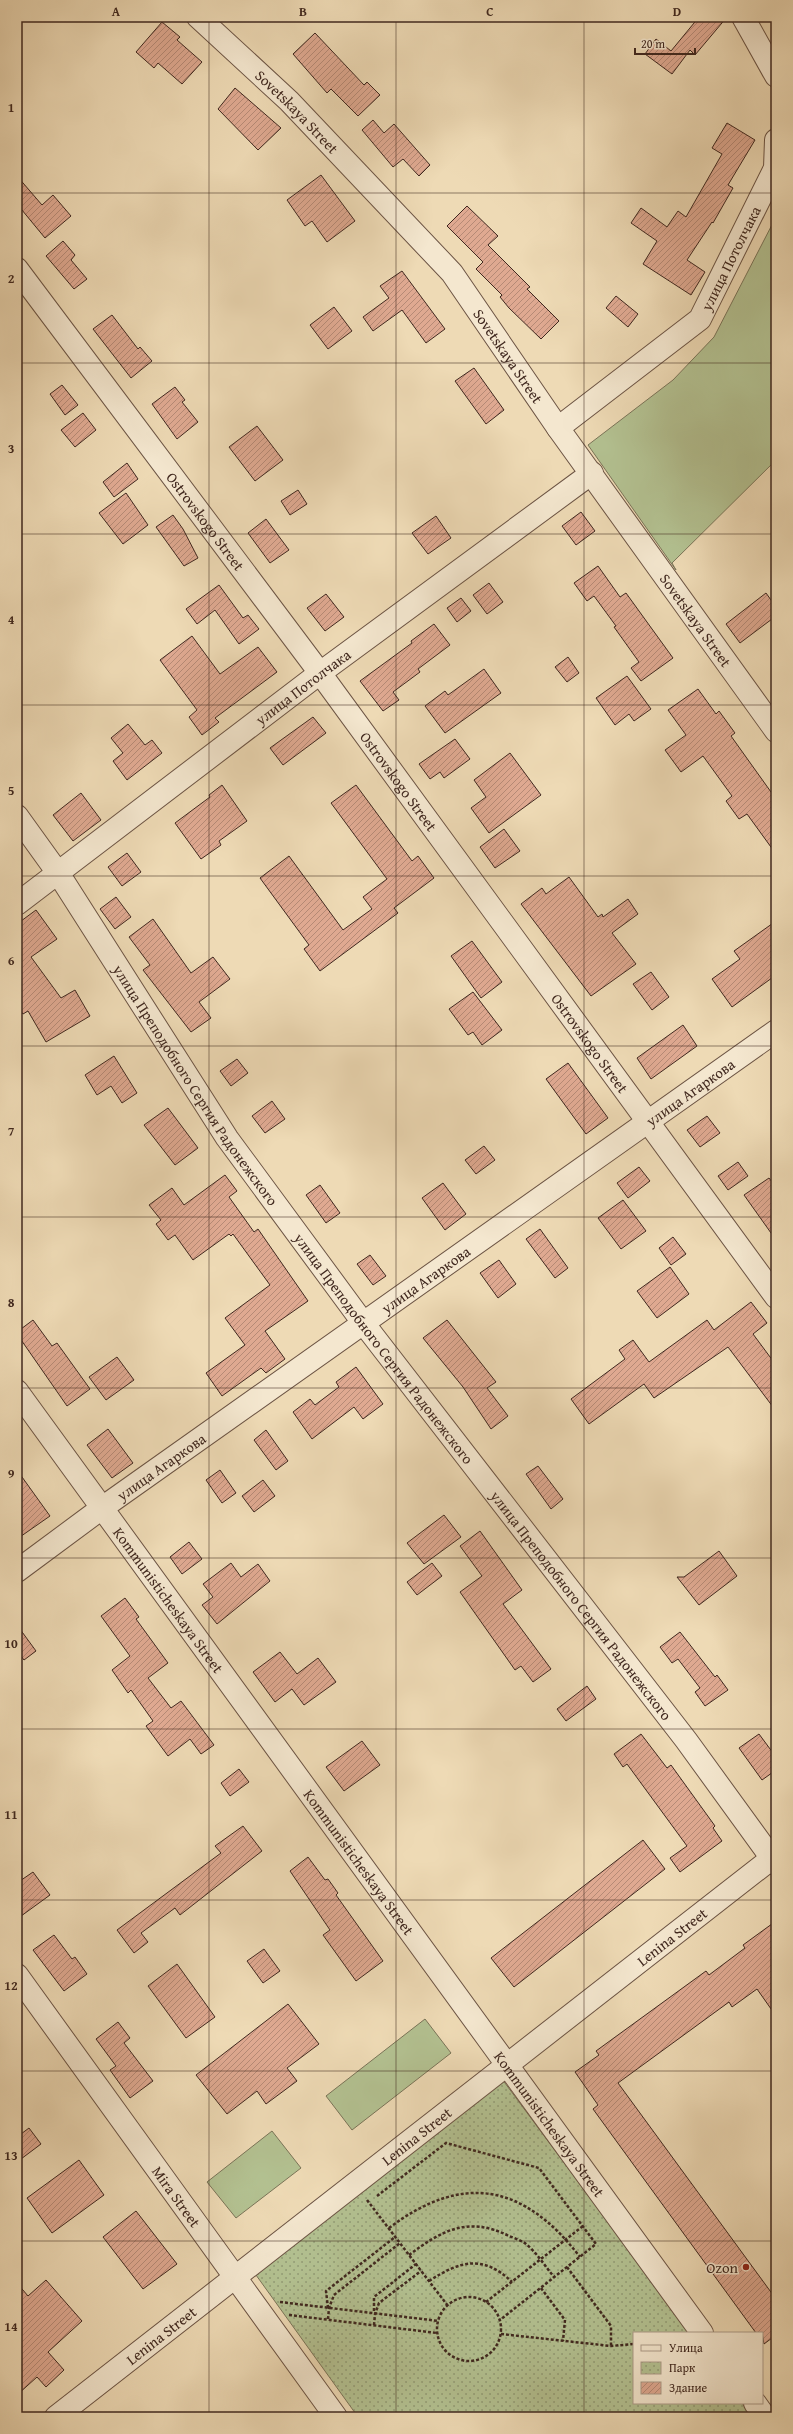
<svg xmlns="http://www.w3.org/2000/svg" width="793" height="2434" font-family="'Gentium Book Plus',serif">
<defs>
<pattern id="park-dots" width="8" height="8" patternUnits="userSpaceOnUse"><rect width="8" height="8" fill="#b3c191"/><path d="M2 2h.1M6 6h.1" fill="none" stroke="#939d76" stroke-width="1.8" stroke-linecap="round"/></pattern>
<pattern id="building-hatch" width="6" height="6" patternUnits="userSpaceOnUse"><rect width="6" height="6" fill="#dfa991"/><path d="M-1 1l2-2M0 6l6-6M5 7l2-2" fill="none" stroke="#b68a76"/></pattern>
</defs>
<rect width="100%" height="100%" fill="#eedab5"/>
<filter id="stains"><feTurbulence type="fractalNoise" baseFrequency=".005" numOctaves="4"/><feColorMatrix values="0 0 0 0 .2 0 0 0 0 .09 0 0 0 0 .02 0 0 0 .5 -.17"/></filter>
<radialGradient id="worn" r=".72"><stop offset=".6" stop-color="#630" stop-opacity="0"/><stop offset="1" stop-color="#630" stop-opacity=".3"/></radialGradient>
<g fill="#b3c191" stroke="#7a7458">
<polygon points="776,217 776,460 672,563 676,570 588,445 673,380 714,337"/>
<polygon points="425,2019 451,2053 352,2130 326,2096"/>
<polygon points="272,2131 301,2168 236,2218 207,2182"/>
</g>
<polygon fill="url(#park-dots)" stroke="#7a7458" points="502,2079 690,2333 634,2333 634,2403 742,2403 752,2417 358,2417 256,2275"/>
<g fill="url(#building-hatch)" stroke="#40281f">
<polygon points="699,17 727,17 695,55 690,50 672,74 645,54 656,39 671,51"/>
<polygon points="162,22 180,37 177,40 202,62 182,84 158,63 154,68 136,52"/>
<polygon points="315,33 364,85 367,82 380,95 358,116 331,89 327,93 293,54"/>
<polygon points="235,88 281,128 258,150 218,109"/>
<polygon points="373,120 384,133 394,124 430,165 419,176 403,159 393,167 362,130"/>
<polygon points="727,123 755,140 728,185 733,188 713,223 712,222 687,260 705,272 691,295 643,264 657,241 631,223 641,208 667,227 678,211 686,217 722,154 712,148"/>
<polygon points="321,175 355,221 327,242 312,221 305,226 287,200"/>
<polygon points="17,176 42,205 53,195 71,216 45,238 17,204"/>
<polygon points="467,206 498,236 488,245 530,287 527,289 559,321 541,339 509,308 500,297 502,295 476,269 483,262 447,226"/>
<polygon points="63,241 75,255 71,260 87,279 74,289 46,256"/>
<polygon points="402,271 445,329 426,343 402,310 373,331 363,317 389,298 380,286"/>
<polygon points="616,296 638,314 628,327 606,308"/>
<polygon points="334,307 352,331 328,349 310,325"/>
<polygon points="112,315 138,349 140,347 152,361 131,378 93,329"/>
<polygon points="474,368 504,410 486,424 455,381"/>
<polygon points="62,385 78,405 65,415 50,394"/>
<polygon points="175,387 185,400 182,402 198,422 177,439 152,404"/>
<polygon points="83,413 96,430 75,447 61,430"/>
<polygon points="257,426 283,460 255,481 229,447"/>
<polygon points="127,463 138,479 114,497 103,482"/>
<polygon points="298,490 307,504 290,515 281,501"/>
<polygon points="126,493 148,525 123,544 99,513"/>
<polygon points="581,512 595,531 576,545 562,526"/>
<polygon points="173,515 183,529 198,558 184,566 156,527"/>
<polygon points="436,516 451,538 428,554 412,533"/>
<polygon points="266,519 289,550 270,563 248,533"/>
<polygon points="598,566 620,597 626,593 673,658 641,681 631,668 639,662 614,627 616,626 594,596 587,601 574,583"/>
<polygon points="489,583 503,602 487,614 473,595"/>
<polygon points="219,585 243,618 248,615 259,629 239,644 215,610 197,624 186,609"/>
<polygon points="766,593 776,607 776,616 740,643 726,624"/>
<polygon points="326,594 344,617 325,631 307,608"/>
<polygon points="461,598 471,611 457,622 447,608"/>
<polygon points="434,624 450,645 418,669 420,672 393,692 399,700 383,711 360,681 412,643 411,641"/>
<polygon points="192,636 220,674 258,647 277,672 215,718 219,722 202,735 189,717 197,710 160,660"/>
<polygon points="568,657 579,673 567,682 555,667"/>
<polygon points="484,669 501,693 445,733 425,706 445,691 448,695"/>
<polygon points="627,676 651,709 634,721 629,714 615,725 596,698"/>
<polygon points="698,689 716,714 719,711 735,733 731,736 776,799 776,854 747,814 739,819 726,801 732,796 703,756 681,772 665,750 686,735 668,710"/>
<polygon points="313,717 326,733 283,765 270,748"/>
<polygon points="128,724 145,745 152,740 162,753 127,780 113,761 123,753 111,738"/>
<polygon points="455,739 470,759 444,778 440,772 430,779 419,764"/>
<polygon points="510,753 541,795 489,833 471,808 486,797 474,780"/>
<polygon points="222,785 247,821 219,841 221,845 201,859 175,823 210,797 209,795"/>
<polygon points="356,785 412,861 418,856 434,878 394,908 398,913 320,971 304,949 309,945 260,878 289,856 343,930 372,909 363,897 387,879 331,803"/>
<polygon points="81,793 101,820 73,841 53,815"/>
<polygon points="504,829 520,851 495,868 480,847"/>
<polygon points="127,853 141,872 122,886 108,867"/>
<polygon points="569,877 598,917 602,914 603,917 628,899 638,914 612,933 636,964 591,996 521,904 542,888 546,894"/>
<polygon points="116,897 131,917 115,929 100,909"/>
<polygon points="36,910 57,939 31,957 61,998 75,990 90,1016 46,1042 28,1011 23,1014 17,1006 17,924"/>
<polygon points="153,919 191,973 213,957 230,979 199,1002 211,1018 191,1032 143,970 150,965 129,937"/>
<polygon points="776,921 776,975 732,1007 712,979 740,959 734,951"/>
<polygon points="472,941 502,982 481,998 451,956"/>
<polygon points="651,972 669,997 652,1010 633,984"/>
<polygon points="473,992 502,1030 482,1045 473,1032 468,1035 449,1009"/>
<polygon points="683,1025 697,1046 651,1079 637,1058"/>
<polygon points="114,1056 137,1093 122,1103 111,1086 97,1095 85,1075"/>
<polygon points="237,1059 248,1073 231,1086 220,1071"/>
<polygon points="568,1063 608,1118 586,1134 546,1079"/>
<polygon points="272,1101 285,1119 265,1133 252,1116"/>
<polygon points="168,1108 198,1148 175,1165 144,1125"/>
<polygon points="707,1116 720,1133 700,1147 687,1130"/>
<polygon points="484,1146 495,1160 476,1174 465,1160"/>
<polygon points="738,1162 748,1176 728,1190 718,1176"/>
<polygon points="639,1167 650,1181 628,1198 617,1183"/>
<polygon points="225,1175 237,1191 229,1197 254,1232 258,1229 308,1301 265,1331 285,1359 266,1373 261,1368 222,1396 206,1373 245,1345 225,1318 270,1285 233,1234 231,1236 229,1234 193,1260 175,1235 168,1240 156,1224 161,1220 149,1205 172,1188 184,1205"/>
<polygon points="769,1178 776,1187 776,1240 744,1195"/>
<polygon points="443,1183 466,1214 445,1230 422,1198"/>
<polygon points="320,1185 340,1213 326,1223 306,1195"/>
<polygon points="623,1200 646,1231 621,1249 598,1218"/>
<polygon points="540,1229 568,1268 555,1278 526,1239"/>
<polygon points="673,1237 686,1254 671,1265 659,1248"/>
<polygon points="370,1255 386,1276 373,1285 357,1264"/>
<polygon points="499,1260 516,1284 498,1298 480,1273"/>
<polygon points="670,1267 689,1294 657,1318 637,1291"/>
<polygon points="751,1302 767,1323 753,1334 776,1365 776,1411 728,1347 654,1398 644,1384 589,1424 571,1399 625,1359 619,1350 633,1340 649,1362 707,1320 714,1330"/>
<polygon points="33,1320 52,1346 57,1343 90,1389 67,1406 17,1334 17,1332"/>
<polygon points="447,1320 496,1382 487,1388 508,1416 491,1429 463,1387 423,1338"/>
<polygon points="117,1357 134,1380 106,1400 89,1377"/>
<polygon points="356,1367 383,1404 363,1419 354,1407 312,1439 293,1412 310,1399 315,1405 339,1387 336,1382"/>
<polygon points="108,1429 133,1463 112,1478 87,1445"/>
<polygon points="266,1430 288,1461 276,1470 254,1440"/>
<polygon points="538,1466 563,1499 551,1509 526,1474"/>
<polygon points="17,1470 50,1516 17,1539"/>
<polygon points="220,1470 236,1493 222,1503 206,1480"/>
<polygon points="263,1480 275,1496 254,1512 242,1496"/>
<polygon points="444,1515 461,1537 424,1564 407,1543"/>
<polygon points="480,1531 522,1590 503,1604 551,1669 533,1682 521,1666 515,1670 460,1592 482,1576 460,1546"/>
<polygon points="189,1542 202,1559 182,1574 170,1557"/>
<polygon points="719,1551 737,1576 699,1605 677,1577 684,1577"/>
<polygon points="231,1563 241,1577 258,1564 270,1581 217,1624 202,1605 213,1597 203,1584"/>
<polygon points="432,1563 442,1576 417,1595 407,1582"/>
<polygon points="125,1598 139,1617 136,1619 168,1663 148,1678 171,1708 181,1701 214,1745 201,1754 190,1739 168,1756 146,1726 153,1721 131,1690 128,1693 112,1670 130,1656 101,1616"/>
<polygon points="17,1625 36,1651 24,1660 17,1651"/>
<polygon points="680,1632 715,1677 717,1675 728,1690 705,1706 695,1692 700,1688 678,1659 672,1663 660,1647"/>
<polygon points="280,1652 297,1674 318,1658 336,1682 304,1705 292,1689 275,1702 253,1672"/>
<polygon points="587,1686 596,1699 566,1721 557,1709"/>
<polygon points="641,1734 667,1768 671,1765 715,1826 713,1828 722,1841 680,1872 670,1858 687,1846 627,1764 623,1767 614,1754"/>
<polygon points="759,1734 776,1757 776,1770 762,1780 739,1748"/>
<polygon points="362,1741 380,1765 344,1791 326,1767"/>
<polygon points="239,1769 249,1782 230,1796 221,1783"/>
<polygon points="243,1826 262,1851 180,1915 175,1908 141,1933 148,1942 134,1953 117,1930 221,1853 215,1846"/>
<polygon points="643,1840 665,1869 514,1987 491,1958"/>
<polygon points="308,1857 325,1880 328,1879 338,1893 336,1895 383,1961 356,1981 323,1935 330,1930 290,1871"/>
<polygon points="33,1872 50,1895 17,1919 17,1883"/>
<polygon points="776,1921 776,2016 757,1989 732,2007 729,2002 618,2083 776,2299 776,2335 764,2344 762,2333 756,2333 593,2109 598,2105 575,2072 599,2055 596,2051 706,1971 709,1975 745,1948 743,1945"/>
<polygon points="54,1935 72,1959 75,1957 87,1974 64,1991 33,1950"/>
<polygon points="264,1949 280,1971 263,1983 247,1961"/>
<polygon points="177,1964 215,2017 186,2038 148,1986"/>
<polygon points="288,2004 319,2044 287,2068 297,2081 266,2104 257,2091 227,2114 196,2075"/>
<polygon points="118,2022 130,2038 124,2043 153,2081 130,2098 110,2070 116,2066 96,2039"/>
<polygon points="29,2128 41,2144 17,2162 17,2137"/>
<polygon points="79,2160 104,2195 52,2233 27,2198"/>
<polygon points="136,2211 177,2264 143,2289 103,2237"/>
<polygon points="46,2280 82,2321 48,2352 64,2370 46,2387 37,2377 17,2395 17,2283 28,2296"/>
</g>
<g fill="none" stroke-linecap="round" stroke-linejoin="round">
<g stroke="#6c5444" stroke-width="24">
<g id="minor">
<path id="s1" d="M198 17 289 101 452 273 558 428 776 731"/>
<polyline points="743,17 776,76"/>
<path id="s2" d="M17 269 320 673 776 1297"/>
<path id="s3" d="M558 428 700 319 775 168 776 140"/>
<path id="s4" d="M17 816 58 873 227 1138 364 1324 686 1740 776 1864"/>
<path id="s5" d="M17 904 320 673 592 473"/>
<path id="s6" d="M17 1391 702 2333"/>
<path id="s7" d="M17 1571 102 1508 776 1031"/>
<path id="s8" d="M17 1975 336 2417"/>
<polyline points="755,2403 765,2417"/>
<path id="s9" d="M56 2417 776 1855"/>
</g>
</g>
<g stroke="#40281f" stroke-width="2.5" stroke-dasharray="3 2" stroke-linecap="butt">
<polyline points="377,2196 446,2143 539,2168 596,2244 500,2320"/>
<polyline points="367,2200 448,2306"/>
<path d="M389 2228C463 2172 524 2184 580 2257"/>
<path d="M409 2255C441 2231 467 2216 507 2235 513 2238 521 2240 526 2244 537 2253 545 2266 554 2277"/>
<polyline points="567,2267 611,2326 611,2346"/>
<path d="M429 2281C460 2261 483 2254 512 2282"/>
<polyline points="541,2288 565,2320 563,2341"/>
<circle cx="469" cy="2329" r="32"/>
<polyline points="280,2302 439,2321"/>
<polyline points="486,2302 583,2226"/>
<polyline points="328,2308 326,2291 395,2237"/>
<polyline points="374,2311 374,2297 416,2264"/>
<polyline points="289,2315 437,2333"/>
<polyline points="328,2319 329,2308 334,2295 400,2243"/>
<polyline points="374,2325 375,2314 379,2303 421,2271"/>
<polyline points="501,2334 611,2346 634,2344"/>
</g>
<use href="#minor" stroke="#f4e7cf" stroke-width="22"/>
</g>
<path fill="none" stroke="#40281f" stroke-width="1" stroke-opacity="0.55" d="M209 17V2417M396 17V2417M584 17V2417M17 193H776M17 363H776M17 534H776M17 705H776M17 876H776M17 1046H776M17 1217H776M17 1388H776M17 1558H776M17 1729H776M17 1900H776M17 2071H776M17 2241H776"/>
<circle fill="#8f2418" stroke="#f4e7cf" stroke-width="1.5" cx="746" cy="2267" r="4"/>
<g text-anchor="middle" dominant-baseline="central" stroke-width="3" stroke-linejoin="round" paint-order="stroke">
<g font-size="15" fill="#40281f" stroke="#f4e7cf">
<text stroke="none"><textPath href="#s1" startOffset="137">Sovetskaya Street</textPath></text>
<text stroke="none"><textPath href="#s3" startOffset="247">улица Потолчака</textPath></text>
<text stroke="none"><textPath href="#s1" startOffset="461">Sovetskaya Street</textPath></text>
<text stroke="none"><textPath href="#s2" startOffset="315">Ostrovskogo Street</textPath></text>
<text stroke="none"><textPath href="#s1" startOffset="785">Sovetskaya Street</textPath></text>
<text stroke="none"><textPath href="#s5" startOffset="359">улица Потолчака</textPath></text>
<text stroke="none"><textPath href="#s2" startOffset="639">Ostrovskogo Street</textPath></text>
<text stroke="none"><textPath href="#s2" startOffset="963">Ostrovskogo Street</textPath></text>
<text stroke="none"><textPath href="#s4" startOffset="323">улица Преподобного Сергия Радонежского</textPath></text>
<text stroke="none"><textPath href="#s7" startOffset="826">улица Агаркова</textPath></text>
<text stroke="none"><textPath href="#s7" startOffset="502">улица Агаркова</textPath></text>
<text stroke="none"><textPath href="#s4" startOffset="647">улица Преподобного Сергия Радонежского</textPath></text>
<text stroke="none"><textPath href="#s7" startOffset="178">улица Агаркова</textPath></text>
<text stroke="none"><textPath href="#s6" startOffset="258">Kommunisticheskaya Street</textPath></text>
<text stroke="none"><textPath href="#s4" startOffset="971">улица Преподобного Сергия Радонежского</textPath></text>
<text stroke="none"><textPath href="#s6" startOffset="582">Kommunisticheskaya Street</textPath></text>
<text stroke="none"><textPath href="#s9" startOffset="781">Lenina Street</textPath></text>
<text stroke="none"><textPath href="#s6" startOffset="906">Kommunisticheskaya Street</textPath></text>
<text stroke="none"><textPath href="#s9" startOffset="457">Lenina Street</textPath></text>
<text stroke="none"><textPath href="#s8" startOffset="273">Mira Street</textPath></text>
<text stroke="none"><textPath href="#s9" startOffset="133">Lenina Street</textPath></text>
</g>
<g font-size="15" fill="#40281f" stroke="#f4e7cf" text-anchor="end">
<text x="738" y="2267">Ozon</text>
</g>
</g>
<rect width="793" height="2434" fill="none" stroke="#eedab5" stroke-width="44"/>
<rect x="633" y="2332" width="130" height="72" fill="#f4e7cf" stroke="#ac9b89"/>
<rect x="641" y="2345" width="20" height="6" fill="#f4e7cf" stroke="#ac9b89"/>
<text x="669" y="2352" font-size="12" fill="#40281f">Улица</text>
<rect x="641" y="2362" width="20" height="12" fill="url(#park-dots)" stroke="#ac9b89"/>
<text x="669" y="2372" font-size="12" fill="#40281f">Парк</text>
<rect x="641" y="2382" width="20" height="12" fill="url(#building-hatch)" stroke="#ac9b89"/>
<text x="669" y="2392" font-size="12" fill="#40281f">Здание</text>
<path d="M635 48v6h60v-6" fill="none" stroke="#40281f" stroke-width="2"/>
<text x="641" y="48" font-size="12" fill="#40281f" stroke="#f4e7cf" stroke-width="3" paint-order="stroke">20 m</text>
<rect x="22" y="22" width="749" height="2390" fill="none" stroke="#40281f" stroke-width="1.5"/>
<g font-size="13" text-anchor="middle" font-weight="bold" fill="#40281f">
<text x="116" y="16">A</text>
<text x="303" y="16">B</text>
<text x="490" y="16">C</text>
<text x="677" y="16">D</text>
<text x="11" y="112">1</text>
<text x="11" y="283">2</text>
<text x="11" y="453">3</text>
<text x="11" y="624">4</text>
<text x="11" y="795">5</text>
<text x="11" y="965">6</text>
<text x="11" y="1136">7</text>
<text x="11" y="1307">8</text>
<text x="11" y="1478">9</text>
<text x="11" y="1648">10</text>
<text x="11" y="1819">11</text>
<text x="11" y="1990">12</text>
<text x="11" y="2160">13</text>
<text x="11" y="2331">14</text>
</g>
<rect width="100%" height="100%" filter="url(#stains)"/>
<rect width="100%" height="100%" fill="url(#worn)"/>
</svg>
